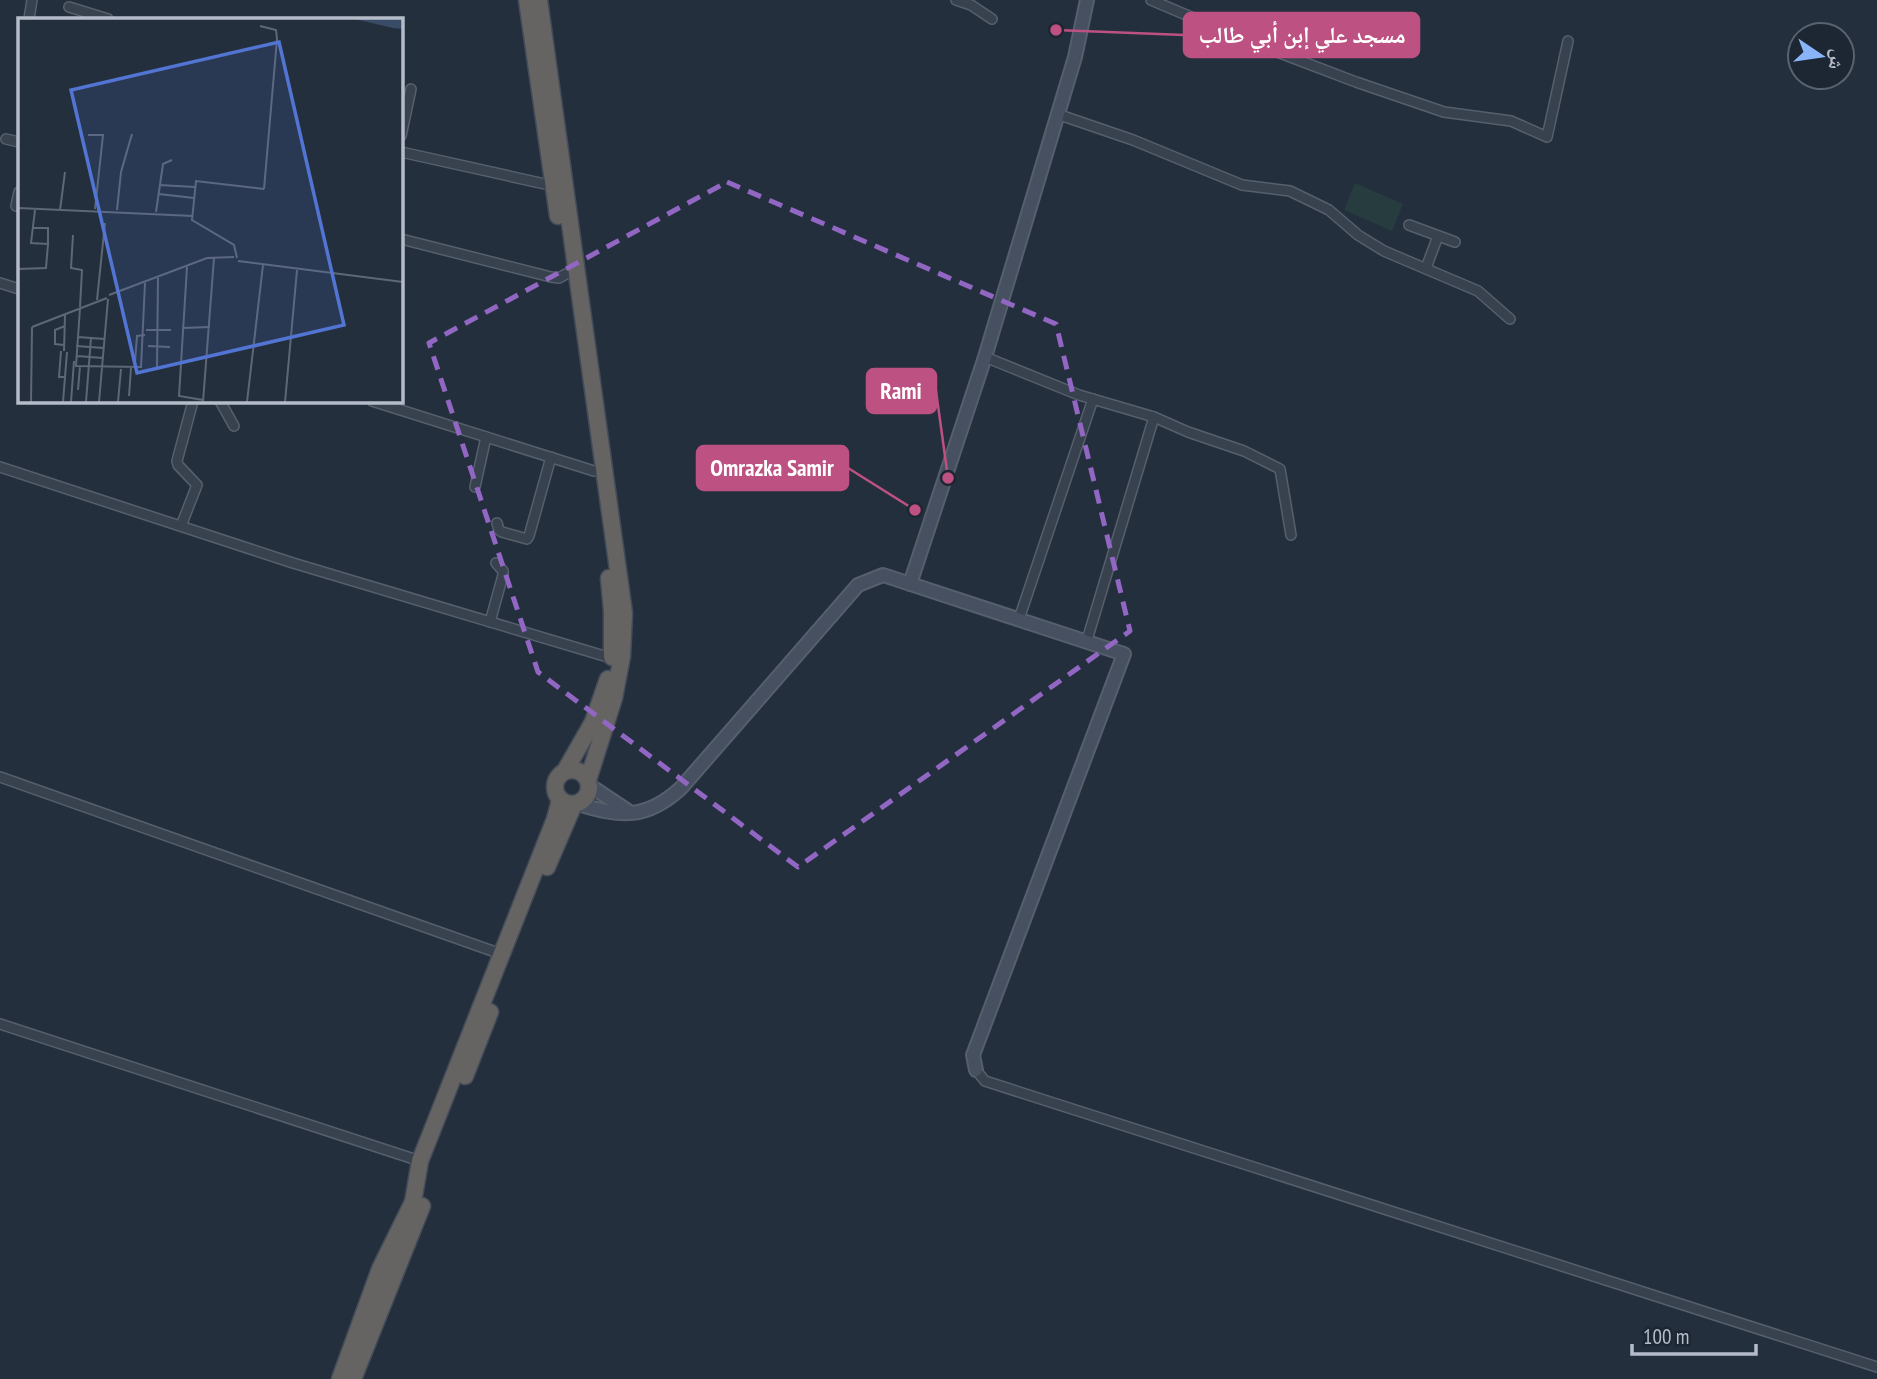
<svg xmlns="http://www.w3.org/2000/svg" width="1877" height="1379" font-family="'PT Sans Narrow','Noto Naskh Arabic',sans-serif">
<rect width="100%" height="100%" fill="#242f3e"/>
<polygon fill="#263c3f" points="1355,183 1403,204 1392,231 1344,210"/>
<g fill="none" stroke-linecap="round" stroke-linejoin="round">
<g stroke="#565f6c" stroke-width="12">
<g id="minor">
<polyline points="956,0 971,5 992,19"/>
<polyline points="1151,0 1243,39 1356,82 1444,112 1511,121 1547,137 1568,41"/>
<polyline points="69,7 108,19"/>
<polyline points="29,19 32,0"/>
<polyline points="1057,114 1133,140 1242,185 1290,191 1329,210 1358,235 1384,251 1478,291 1510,319"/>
<polyline points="401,136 411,89"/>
<polyline points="6,139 19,142"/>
<polyline points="401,152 554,186"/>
<polyline points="16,206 19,192"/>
<polyline points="1409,225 1455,242"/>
<polyline points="401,239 551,277 559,278 566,274"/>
<polyline points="1426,268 1438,236"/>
<polyline points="0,283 19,289"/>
<polyline points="985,357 1079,395 1154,417 1188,432 1244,451 1280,469 1291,535"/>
<polyline points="220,401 234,426"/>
<polyline points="372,401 594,471"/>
<polyline points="0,467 293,563 611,658"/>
<polyline points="475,487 486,437"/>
<polyline points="497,523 499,530 502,532 527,539 529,536 551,457"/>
<polyline points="181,526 197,485 178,465 177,461 193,401"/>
<polyline points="1019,619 1093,399"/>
<polyline points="490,622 503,575 503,571 496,563"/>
<polyline points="1087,640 1154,417"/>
<polyline points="0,777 501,954"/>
<polyline points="0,1024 420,1161"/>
<polyline points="976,1070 985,1081 1877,1367"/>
</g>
</g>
<g stroke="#565f6c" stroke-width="16">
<g id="secondary">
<polyline points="910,584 985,357 1075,57 1087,0"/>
<polyline points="589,785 628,811"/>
<path d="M578 804C621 817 646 820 681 788L858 585 883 575 1124 654 973 1055 976 1070"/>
</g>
</g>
<g stroke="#434c59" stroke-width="19">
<g id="trunk">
<polyline points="527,0 558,216"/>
<polyline points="539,0 624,613 622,656 614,698 588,780"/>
<polyline points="609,578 612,611 612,657"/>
<circle cx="572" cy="787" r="17"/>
<polyline points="565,771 593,722 608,679"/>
<polyline points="547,867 574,804"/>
<polyline points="465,1076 490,1012"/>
<polyline points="340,1379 380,1269 413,1202 420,1161 555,819 560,800"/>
<polyline points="353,1379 422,1206"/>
</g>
</g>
<use href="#minor" stroke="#38414e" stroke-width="9"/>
<use href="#secondary" stroke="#465061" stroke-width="12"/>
<use href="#trunk" stroke="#656462" stroke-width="16"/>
</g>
<path fill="none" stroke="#9266c3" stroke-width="5" stroke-dasharray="14 9" stroke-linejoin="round" d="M727 182 1056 324 1130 631 798 867 538 672 429 343Z"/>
<g transform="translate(18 18)">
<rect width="385" height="385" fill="#242f3e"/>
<path d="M337 1H385V11L375 10Z" fill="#394c67"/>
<path fill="none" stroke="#5e6776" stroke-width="2" d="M242 8 258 12 259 21 246 171M70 117H85L77 191M141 167 177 169M141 176 176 180M0 190 175 198M42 192 47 154M99 192 103 154 114 116M138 194 145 146 154 142M15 210H30V226L13 225 17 192M55 217 53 250 64 252 62 289M219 240 216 227 174 202 178 163 246 171M220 243 385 264M169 249 161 378 185 382M0 251 28 250 30 226M91 277 189 240 216 239M79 282 87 205M62 290 58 348 123 349 127 265M14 309 89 280M164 310 192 309M128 312H153M60 319 87 321M46 327 37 326V312L47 308M58 328 86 330M130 328 152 329M43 333 41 359H47M46 333 47 296M59 338 85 340M117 344 119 318 127 317M139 349 140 260M60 372 62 348M111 378 113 350M13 384 14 309M45 384 49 334M53 384 56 343M68 384 73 320M81 384 90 281M100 384 103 351M185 384 196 240M229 384 245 247M267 384 279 252"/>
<path fill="#5274d3" fill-opacity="0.15" stroke="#5274d3" stroke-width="3.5" d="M261 24 326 307 119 355 53 72Z"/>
<rect width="385" height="385" fill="none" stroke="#b4bcc9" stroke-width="3.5"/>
</g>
<path fill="none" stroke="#bd5182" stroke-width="2.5" d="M1056 30L1184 35M948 478L936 391M915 510L848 468"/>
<g fill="#bd5182" stroke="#1d2633" stroke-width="2.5">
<circle cx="1056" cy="30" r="7"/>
<circle cx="948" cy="478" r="7"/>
<circle cx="915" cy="510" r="7"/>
</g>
<g fill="#bd5182" stroke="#bd5182" stroke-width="2.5">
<rect x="1184" y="13" width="235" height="44" rx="7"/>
<rect x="867" y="369" width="69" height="44" rx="7"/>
<rect x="697" y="446" width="151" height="44" rx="7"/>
</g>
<g font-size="23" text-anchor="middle" font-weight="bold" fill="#fff">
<text x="1302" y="43">مسجد علي إبن أبي طالب</text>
<text x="901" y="399">Rami</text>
<text x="772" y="476">Omrazka Samir</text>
</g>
<g transform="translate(1821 56) rotate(103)"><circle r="33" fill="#1d2633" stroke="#59626f" stroke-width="2"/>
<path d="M0-5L12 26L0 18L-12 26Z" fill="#8ab4f8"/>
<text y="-10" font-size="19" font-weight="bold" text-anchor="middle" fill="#b4bcc9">ش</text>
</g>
<path d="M1632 1344v10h124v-10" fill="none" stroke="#b4bcc9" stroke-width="3.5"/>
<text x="1643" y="1344" font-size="21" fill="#b4bcc9" stroke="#1d2633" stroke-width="5" paint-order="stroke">100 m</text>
</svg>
